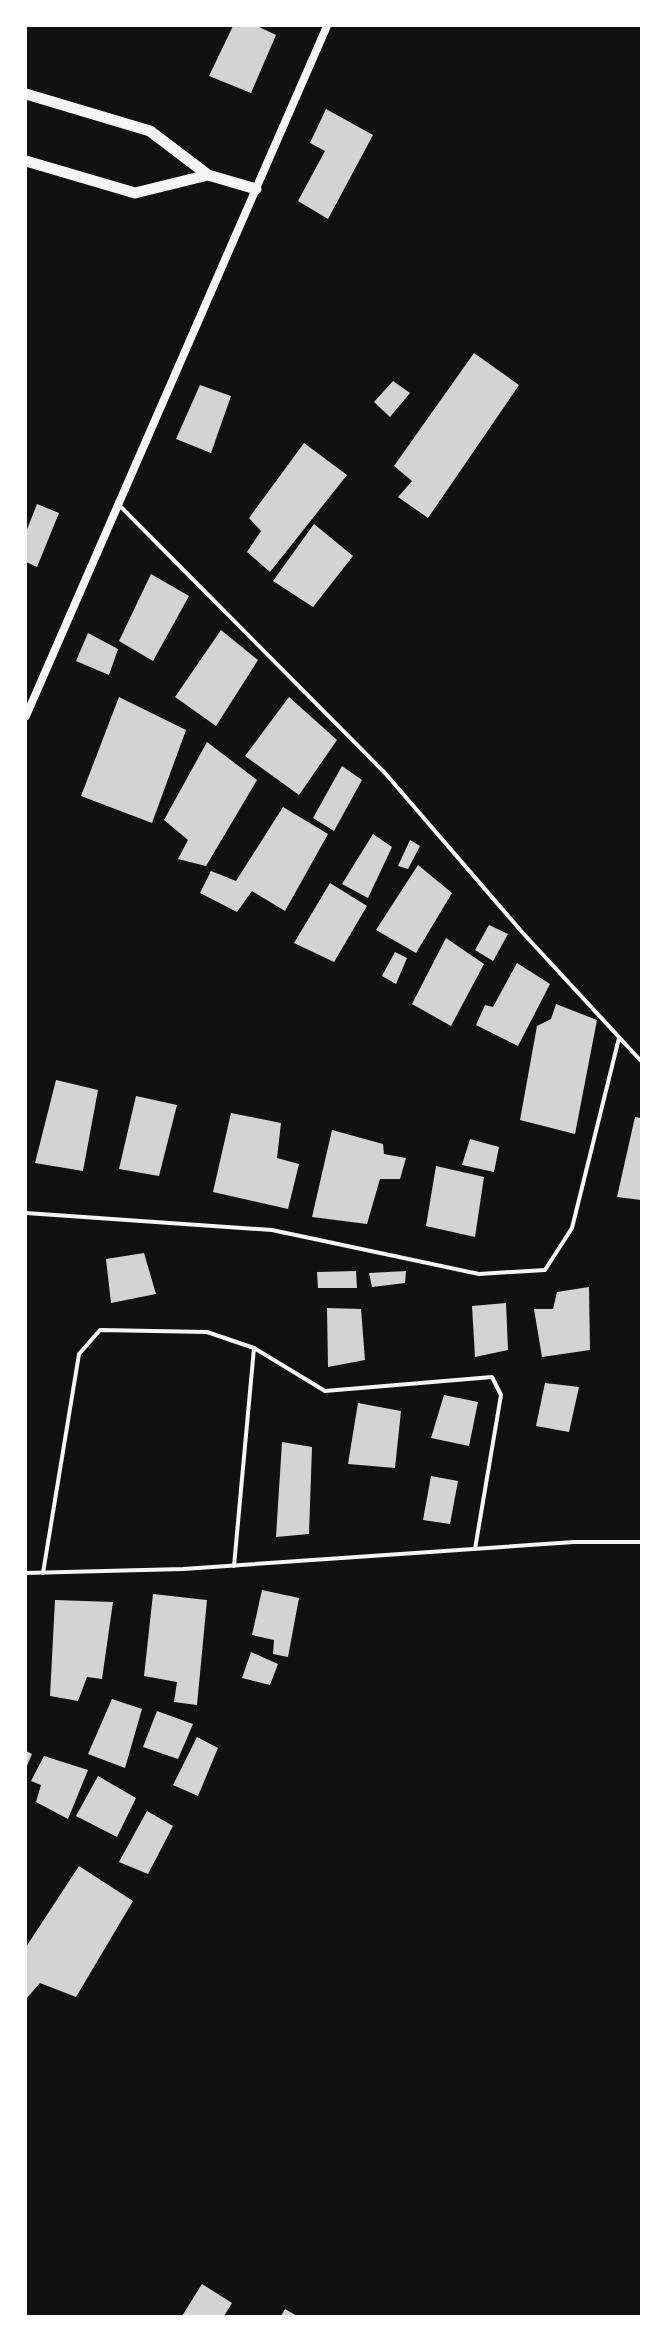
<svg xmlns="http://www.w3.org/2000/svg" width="667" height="2342" font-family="Manrope,sans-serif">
<rect width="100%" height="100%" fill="#111"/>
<g fill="#d3d3d3">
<polygon points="233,26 257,26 276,35 251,93 209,76"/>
<polygon points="326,109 373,135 328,219 298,201 325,151 310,143"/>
<polygon points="474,353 519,385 428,518 398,497 412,481 394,466"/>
<polygon points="393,381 410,393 390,417 374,402"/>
<polygon points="200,385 231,396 211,453 176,439"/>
<polygon points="304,443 347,475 270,572 247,552 261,531 249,518"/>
<polygon points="37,504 59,513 37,567 26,562 26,532"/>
<polygon points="314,524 353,556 313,607 273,581"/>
<polygon points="151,574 189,596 153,661 119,641"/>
<polygon points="221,630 258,660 216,726 175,697"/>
<polygon points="88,633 118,649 109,675 76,661"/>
<polygon points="119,697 186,730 152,823 81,796"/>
<polygon points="289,697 337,740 299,795 245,756"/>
<polygon points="207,742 257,780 206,866 178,859 188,840 164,820"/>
<polygon points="342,766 362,780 334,831 313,818"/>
<polygon points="283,807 328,834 285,911 252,891 237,912 200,893 211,871 236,881"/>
<polygon points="373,834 392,847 368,898 342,884"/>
<polygon points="410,840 420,846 408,869 398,866"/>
<polygon points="418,865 452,893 416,953 376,930"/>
<polygon points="330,883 367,906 334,962 294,943"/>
<polygon points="489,925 508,934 493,961 475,950"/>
<polygon points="446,938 484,964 451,1026 412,1004"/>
<polygon points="395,952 407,958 396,984 382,976"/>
<polygon points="517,963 550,984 518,1046 476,1025 485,1005 493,1007"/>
<polygon points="556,1004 597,1020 575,1134 520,1120 537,1026 551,1019"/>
<polygon points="56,1080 98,1090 83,1171 35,1163"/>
<polygon points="136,1096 177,1105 159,1176 119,1169"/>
<polygon points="231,1113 281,1123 277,1158 299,1164 288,1209 213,1192"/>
<polygon points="635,1117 641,1118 641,1200 617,1197"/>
<polygon points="332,1130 383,1144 384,1154 406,1158 400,1179 380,1179 367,1224 312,1217"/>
<polygon points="470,1139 499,1147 494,1172 462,1165"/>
<polygon points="436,1166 484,1177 475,1237 426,1226"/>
<polygon points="144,1253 156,1294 111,1303 106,1259"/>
<polygon points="356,1271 357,1288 318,1288 317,1272"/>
<polygon points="406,1271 405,1283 372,1287 369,1273"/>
<polygon points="589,1287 590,1350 542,1357 534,1309 553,1309 557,1292"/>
<polygon points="506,1303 508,1350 475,1357 472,1306"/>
<polygon points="327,1308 361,1309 365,1360 328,1367"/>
<polygon points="545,1383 579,1387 569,1432 536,1426"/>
<polygon points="444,1395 478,1402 469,1446 431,1438"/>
<polygon points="358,1403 401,1411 395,1468 348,1464"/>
<polygon points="282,1442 312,1447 309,1534 276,1537"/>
<polygon points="431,1476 458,1481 450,1524 423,1520"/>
<polygon points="262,1590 299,1598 288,1657 273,1654 274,1640 252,1635"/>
<polygon points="153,1594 207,1600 197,1705 174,1702 177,1682 144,1676"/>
<polygon points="55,1600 113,1602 102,1679 87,1677 78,1701 50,1696"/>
<polygon points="251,1652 278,1664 270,1685 242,1678"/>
<polygon points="112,1699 142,1709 125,1768 88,1754"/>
<polygon points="157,1711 193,1724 178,1759 143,1747"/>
<polygon points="197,1737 218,1748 198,1796 173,1785"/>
<polygon points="26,1751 32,1754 26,1768"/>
<polygon points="44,1756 88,1770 68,1819 36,1802 41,1785 31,1781"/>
<polygon points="98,1776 136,1798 117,1837 76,1816"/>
<polygon points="147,1811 173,1826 148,1874 119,1862"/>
<polygon points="79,1866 133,1901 76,1997 40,1983 26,1999 26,1947"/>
<polygon points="202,2284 232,2303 224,2316 182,2316"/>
<polygon points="285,2309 297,2316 281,2316"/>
</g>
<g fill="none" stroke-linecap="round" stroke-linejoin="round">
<g stroke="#f5f5f5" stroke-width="4">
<polyline points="119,505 385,773 522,932 641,1061"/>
<polyline points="26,1213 272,1230 479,1274 545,1270 572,1228 619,1038"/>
<polyline points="234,1566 254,1348"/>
<polyline points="26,1573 183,1569 574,1542 641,1542"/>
<polyline points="43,1573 79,1354 100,1330 207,1332 254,1348 325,1391 492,1377 501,1395 475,1549"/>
</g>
<polyline stroke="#f5f5f5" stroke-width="8" points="26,716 327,26"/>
<g stroke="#f5f5f5" stroke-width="11">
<polyline points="26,94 150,131 208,175 256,189"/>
<polyline points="26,161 135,193 208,175"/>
</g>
</g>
<rect width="667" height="2342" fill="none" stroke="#ffffff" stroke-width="54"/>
</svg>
